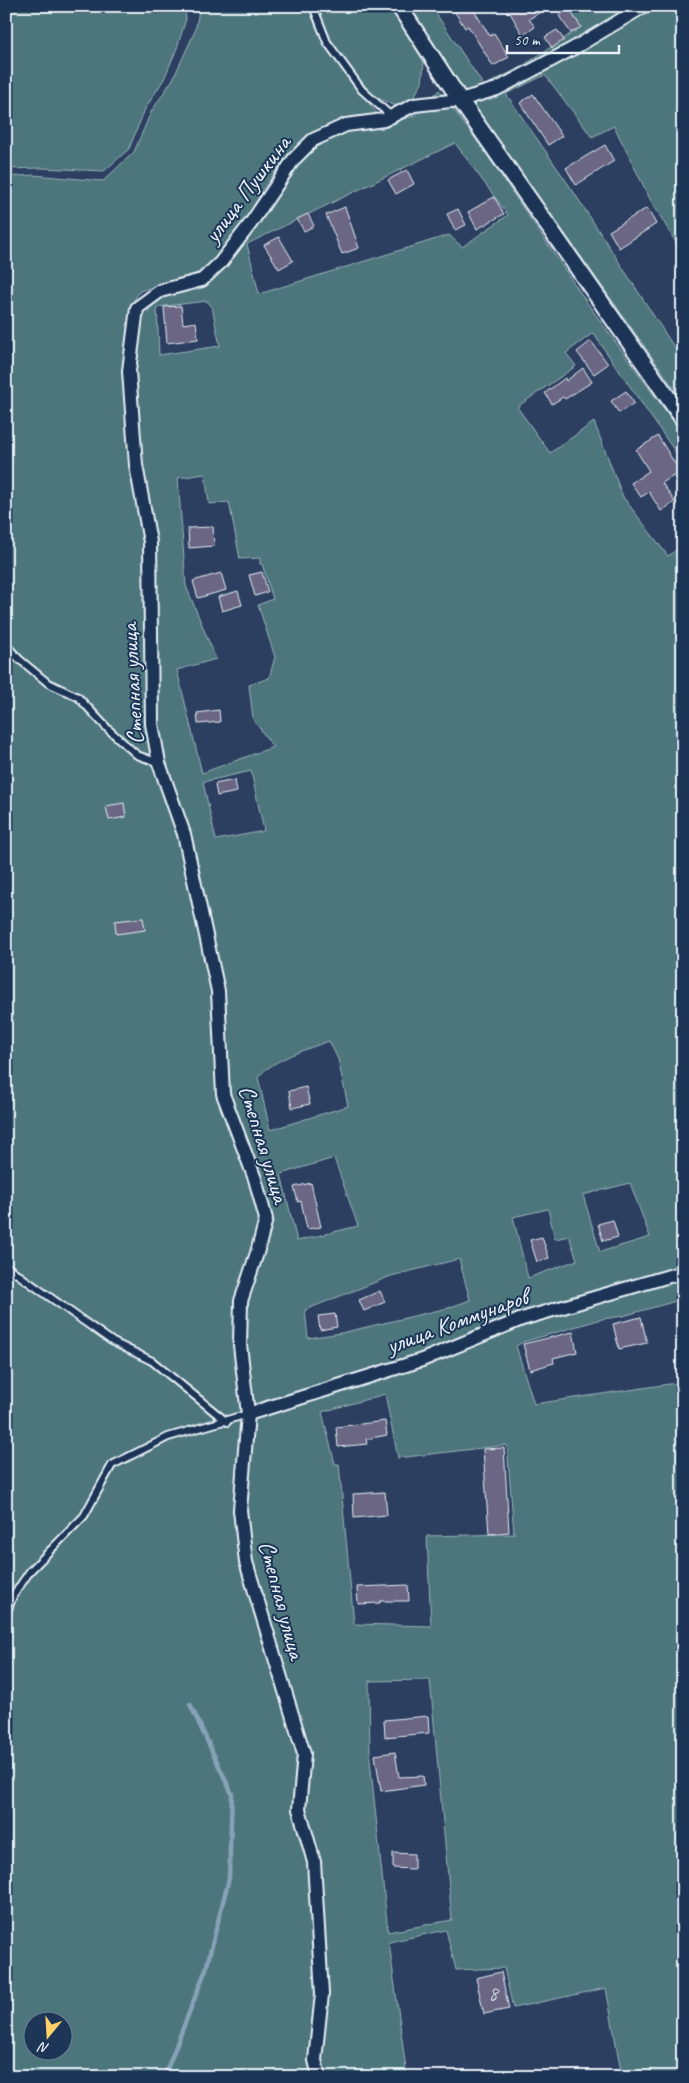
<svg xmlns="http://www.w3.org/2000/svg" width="689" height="2083" font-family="Caveat,sans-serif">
<rect width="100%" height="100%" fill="#2c3f60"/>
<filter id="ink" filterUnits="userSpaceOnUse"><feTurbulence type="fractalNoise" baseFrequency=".02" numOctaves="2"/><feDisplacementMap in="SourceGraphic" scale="10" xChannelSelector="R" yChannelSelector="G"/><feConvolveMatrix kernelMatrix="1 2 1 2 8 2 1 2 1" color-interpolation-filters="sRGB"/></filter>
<g filter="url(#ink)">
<g fill="#4d767b" stroke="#9ab4ba" fill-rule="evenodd">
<polygon points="6,6 185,6 186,19 177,48 164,79 145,109 129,149 104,171 42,168 6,169"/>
<path d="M200 6H308L324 46 379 116 308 137 283 161 263 189 247 221 215 261 201 272 140 291 131 305 126 346 127 425 134 483 143 528 146 567V734L163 795 180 844 212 979 218 1087 246 1139 227 1085 221 975 161 753 156 713 133 370 142 320 152 305 171 293 209 281 284 179 316 144 349 129 385 124 414 116 439 90 483 149 588 304 683 435V463L593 333 566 353 576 366 517 407 550 453 594 422 623 497 668 556 683 545V1267L574 1296 518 1315 456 1352 563 1311 683 1277V1299L623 1316 602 1319 523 1342 516 1346 534 1404 683 1382V2077H622L606 1988 513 2008 504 1968 456 1970 446 1930 389 1942 407 2077H6V177L33 175 103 181 134 152 151 112 173 79 195 31ZM455 143 508 215 462 247 449 235 259 294 247 244ZM207 301 212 307 220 346 159 355 157 307ZM205 474 209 504 229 502 240 559 260 558V564H262L273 599 258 605 275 657 269 678 249 685 253 719 273 747 202 773 177 670 216 659 186 586 178 478ZM251 771 264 831 216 840 203 782ZM329 1041 338 1059 348 1106 270 1130 258 1077C275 1058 305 1050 329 1041ZM334 1158 358 1226 297 1241 281 1174ZM630 1183 650 1237 600 1252 583 1195ZM548 1209 555 1239 569 1236 577 1260 528 1278 513 1217ZM459 1259 470 1300 448 1308 341 1333 308 1338 305 1310 391 1276ZM385 1394 398 1458 507 1445 514 1534 427 1536 431 1626 354 1624 339 1464H335L322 1412ZM430 1680 452 1920 388 1932 370 1760 369 1681ZM32 2020H62V2050H32Z"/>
<polygon points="316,6 389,6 424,62 422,82 414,97 396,106 373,96 329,40"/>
<polygon points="410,6 431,6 484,86 521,67 581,27 567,6 636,6 495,87 466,94"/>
<polygon points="649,6 683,6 683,254 651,201 614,126 592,137 545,75 506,94 573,191 683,361 683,401 472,102"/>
</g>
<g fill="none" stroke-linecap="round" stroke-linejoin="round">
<polyline stroke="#86a2b7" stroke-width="4.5" points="164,2077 206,1969 229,1878 232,1794 190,1704"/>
</g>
<g fill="#6a6683" stroke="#e8f1f8">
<polygon points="451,6 471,6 490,36 494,33 509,57 493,66 468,26 465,28"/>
<polygon points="506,6 550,6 529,19 535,27 523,35"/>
<polygon points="569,9 581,27 571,33 559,16"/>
<polygon points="557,30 564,40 552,48 545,37"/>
<polygon points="533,94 562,136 548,145 520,103"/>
<polygon points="605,145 614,161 576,185 566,168"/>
<polygon points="407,170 414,184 396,194 388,180"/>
<polygon points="494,197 504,214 477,229 468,212"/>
<polygon points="345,207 359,248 342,254 326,215"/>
<polygon points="647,208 656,224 619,248 609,231"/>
<polygon points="458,209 466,225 455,230 447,214"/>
<polygon points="308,214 314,226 304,231 297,219"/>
<polygon points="279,237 293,261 279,269 264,245"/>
<polygon points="181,306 183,324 196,322 198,339 167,343 164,307"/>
<polygon points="591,341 608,364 594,374 577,352"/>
<polygon points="583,368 592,382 565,399 563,397 552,404 545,393 565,378 566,381"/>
<polygon points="626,391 634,403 619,413 611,401"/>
<polygon points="658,436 680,472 662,483 675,502 661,511 649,492 641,497 631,483 649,471 636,450"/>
<polygon points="213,527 214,546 189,548 188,528"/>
<polygon points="262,572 268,592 255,596 249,575"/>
<polygon points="221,573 226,590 198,598 193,581"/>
<polygon points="238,591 242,605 222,611 218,597"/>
<polygon points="219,710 220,722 198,724 197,713"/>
<polygon points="235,780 237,792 217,796 215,784"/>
<polygon points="124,803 126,817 109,820 106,806"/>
<polygon points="143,918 145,930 116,934 115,921"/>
<polygon points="306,1087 310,1104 292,1108 289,1091"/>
<polygon points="311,1183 321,1227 307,1229 301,1201 298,1202 294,1187"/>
<polygon points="613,1220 618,1237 603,1241 598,1224"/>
<polygon points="542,1237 549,1258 537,1262 530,1240"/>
<polygon points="380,1291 385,1302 364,1311 359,1300"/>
<polygon points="335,1314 337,1327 320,1330 318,1316"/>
<polygon points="641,1317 647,1343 619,1349 613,1324"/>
<polygon points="573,1332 577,1352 553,1358 554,1363 530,1370 523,1344"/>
<polygon points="385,1421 387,1435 366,1439 367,1444 338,1447 336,1427"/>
<polygon points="504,1448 509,1532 489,1534 483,1449"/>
<polygon points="385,1492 387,1515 354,1518 353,1494"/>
<polygon points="408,1585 409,1601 380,1601 380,1603 358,1604 357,1587"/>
<polygon points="428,1716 429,1733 385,1737 384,1720"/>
<polygon points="395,1752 399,1777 423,1776 424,1785 381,1791 375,1755"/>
<polygon points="393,1853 414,1854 414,1869 393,1868"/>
<polygon points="501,1972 509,2009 484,2014 476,1978"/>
</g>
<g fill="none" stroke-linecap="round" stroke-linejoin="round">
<g stroke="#e8f1f8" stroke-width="10">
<g id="service">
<polyline points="313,6 327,42 362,90 391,116"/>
<polyline points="6,645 19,659 48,683 78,697 108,729 137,755 159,763"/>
<polyline points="6,1266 113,1342 152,1361 227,1422"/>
<polyline points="6,1614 13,1596 30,1571 84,1516 112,1465 168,1437 248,1414"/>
</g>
</g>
<g stroke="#e8f1f8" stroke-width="16">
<g id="minor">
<polyline points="248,1414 422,1360 522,1319 683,1272"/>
<polyline points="319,2077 315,2060 322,1994 314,1862 299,1809 304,1754 246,1562 240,1510 248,1414 240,1345 241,1301 257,1253 266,1219 255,1179 223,1094 218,991 184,834 159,763 152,724 150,542 136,465 129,371 137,308 160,291 202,280 221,262 251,223 294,159 313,140 346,125 384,120 414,105 460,100 497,89 574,48 644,6"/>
</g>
</g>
<g stroke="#e8f1f8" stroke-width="19">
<polyline id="tertiary" points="399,6 460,100 683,419"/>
</g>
<use href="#service" stroke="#1d3557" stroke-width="6"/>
<use href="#minor" stroke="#1d3557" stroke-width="12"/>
<use href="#tertiary" stroke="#1d3557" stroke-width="15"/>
</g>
</g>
<g text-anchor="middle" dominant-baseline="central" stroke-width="4" stroke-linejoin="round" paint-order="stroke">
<g font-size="21" fill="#c8cedb">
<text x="493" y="1993">8</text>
</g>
<g font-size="24" fill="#e8f1f8" stroke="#1d3557">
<text transform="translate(247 189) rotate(-53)">улица Пушкина</text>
<text transform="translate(132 684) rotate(-93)">Степная улица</text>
<text transform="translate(264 1144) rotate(73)">Степная улица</text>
<text transform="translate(457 1321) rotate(-20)">улица Коммунаров</text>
<text transform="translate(282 1600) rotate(75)">Степная улица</text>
</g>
</g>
<rect width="689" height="2083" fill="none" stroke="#1d3557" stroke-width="25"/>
<rect x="12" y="12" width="664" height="2058" fill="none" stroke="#e8f1f8" stroke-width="2" filter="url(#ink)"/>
<g transform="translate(48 2036) rotate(198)"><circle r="24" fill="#1d3557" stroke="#6e8097"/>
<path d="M0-4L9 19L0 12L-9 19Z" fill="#ffd166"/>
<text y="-8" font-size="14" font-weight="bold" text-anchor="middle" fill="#e8f1f8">N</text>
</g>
<path d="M507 45v8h112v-8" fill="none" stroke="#e8f1f8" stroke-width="2.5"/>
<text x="514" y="45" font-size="15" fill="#e8f1f8" stroke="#1d3557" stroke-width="4" paint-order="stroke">50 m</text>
</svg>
